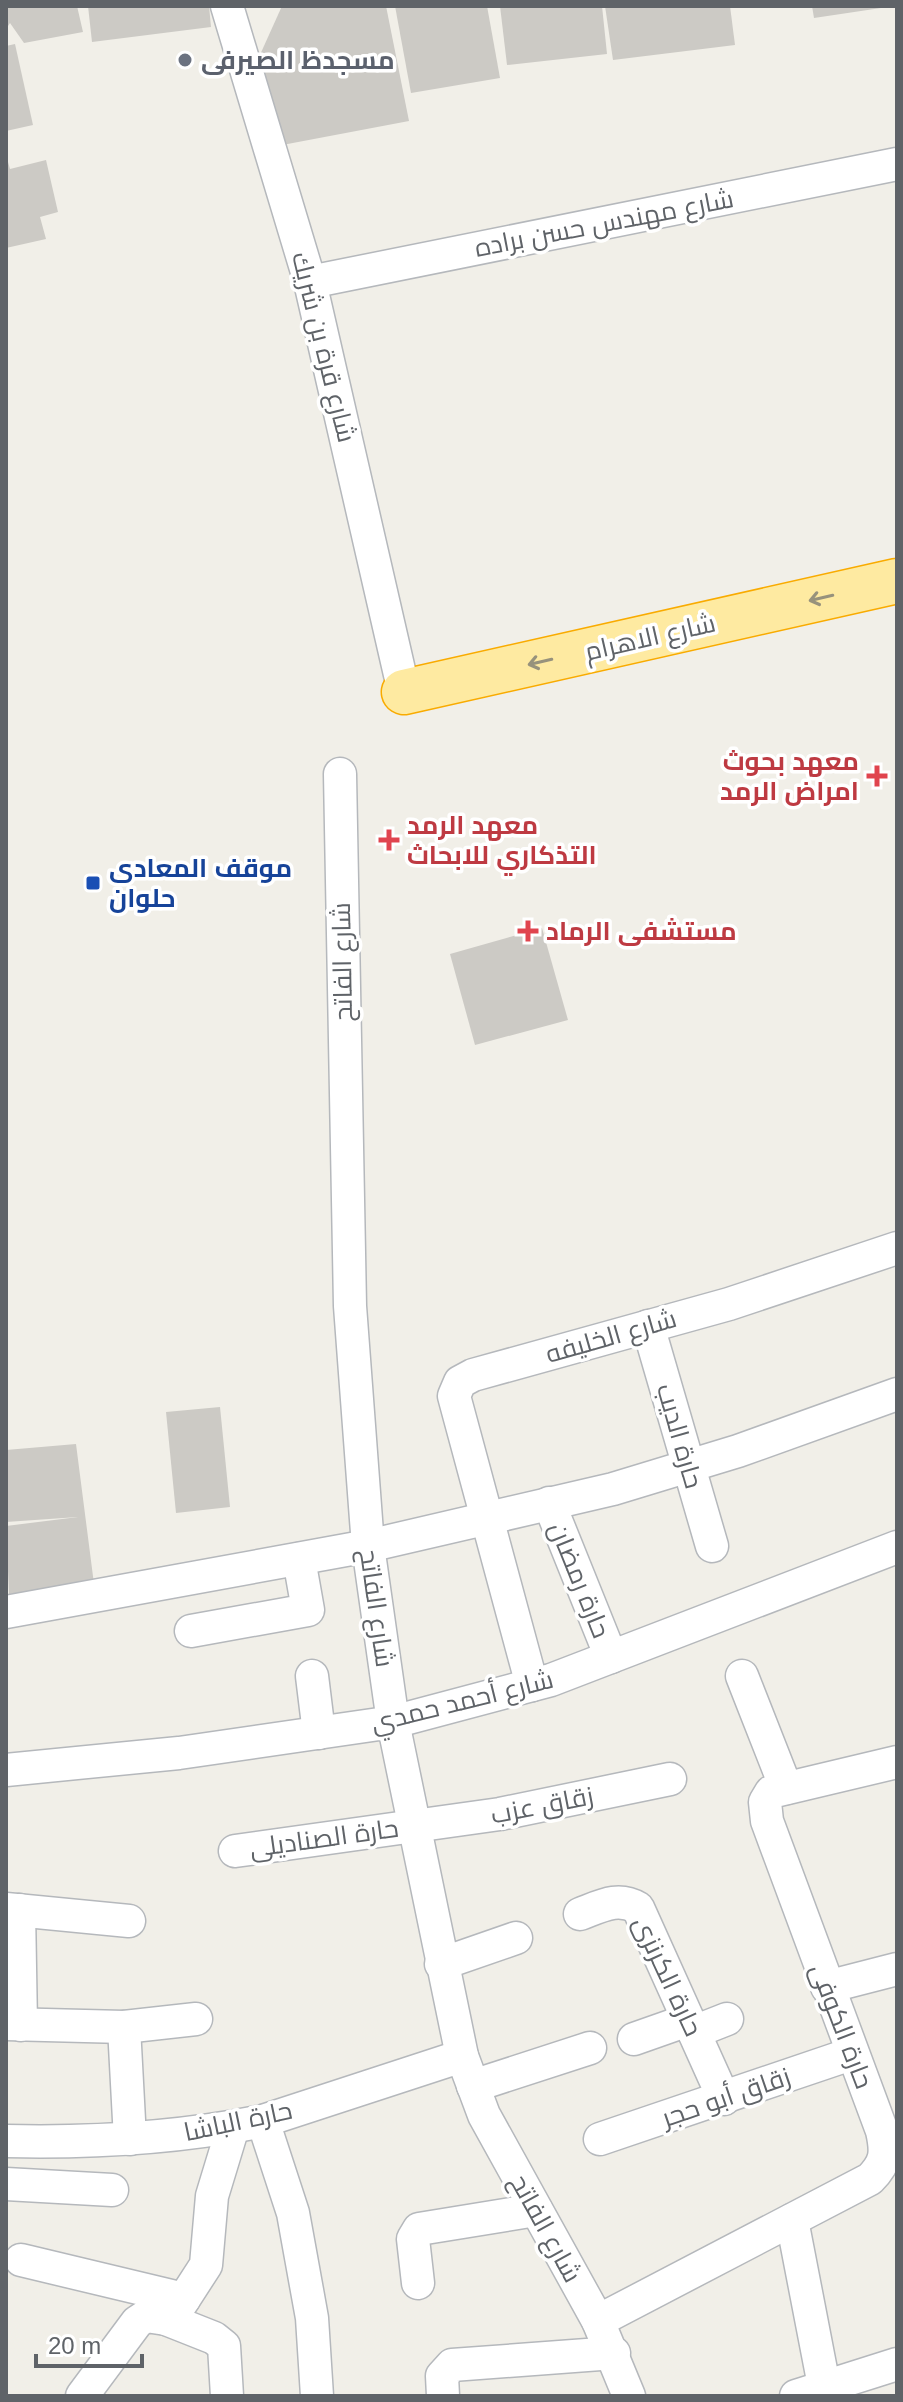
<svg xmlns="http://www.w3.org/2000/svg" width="903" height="2402" font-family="Arial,Cairo,sans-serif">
<rect width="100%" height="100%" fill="#f1efe8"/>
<g fill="#cccac5">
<polygon points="6,6 77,6 83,32 24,43 10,23 6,29"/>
<polygon points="88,6 209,6 211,27 92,42"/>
<polygon points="282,6 386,6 409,121 277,146 259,57"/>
<polygon points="395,6 487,6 500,78 411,93"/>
<polygon points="500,6 602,6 607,54 507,65"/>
<polygon points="605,6 730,6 735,45 613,60"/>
<polygon points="812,6 881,6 881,8 814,18"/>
<polygon points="15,44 33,125 6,131 6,46"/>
<polygon points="6,155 10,169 46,160 58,212 40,217 46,239 6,248"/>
<polygon points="542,928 568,1020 475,1045 450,954"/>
<polygon points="220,1407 230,1507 176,1513 166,1412"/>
<polygon points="76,1444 94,1584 9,1594 6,1526 78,1517 6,1522 6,1450"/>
</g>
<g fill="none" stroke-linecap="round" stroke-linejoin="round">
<g stroke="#b5b8bc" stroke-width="35">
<g id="minor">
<polyline points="227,6 310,282 404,692"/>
<polyline points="310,282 897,164"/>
<polyline points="340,774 350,1306 368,1546 393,1722 462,2056 484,2115 598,2321 629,2396"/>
<polyline points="648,1326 712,1546"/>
<polyline points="549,1503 611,1657"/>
<polyline points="6,1612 368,1546 613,1489 738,1451 897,1394"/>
<polyline points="191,1631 308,1610 299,1559"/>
<polyline points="312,1676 319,1733"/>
<polyline points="742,1676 786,1788"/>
<polyline points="532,1685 454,1396 460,1382 473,1375 729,1304 897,1248"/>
<polyline points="6,1770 179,1753 393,1722 551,1680 897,1547"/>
<polyline points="235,1851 500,1814 670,1779"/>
<polyline points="6,1909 129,1921"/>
<polyline points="19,1910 21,2025"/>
<path d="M580 1914C601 1906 618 1896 638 1908L724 2099"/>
<polyline points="441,1964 516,1938"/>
<polyline points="827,1987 897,1969"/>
<polyline points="6,2024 124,2027 196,2019"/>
<polyline points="124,2027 130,2139"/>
<polyline points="694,2032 727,2019"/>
<polyline points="634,2039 688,2020"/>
<polyline points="473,2086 590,2048"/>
<polyline points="263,2121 293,2213 312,2318 317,2396"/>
<polyline points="600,2139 851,2054"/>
<path d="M6 2141C92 2143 178 2138 263 2121L462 2056"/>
<polyline points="6,2184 112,2190"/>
<polyline points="792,2220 826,2396"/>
<polyline points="21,2260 184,2299"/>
<polyline points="418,2283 413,2239 419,2229 536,2210"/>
<polyline points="166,2319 214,2338 224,2346 227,2396"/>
<path d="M598 2321 870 2179C886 2163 887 2153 882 2131L767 1821 765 1802 771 1792 897 1762"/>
<polyline points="82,2396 137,2322 146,2316 166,2319 173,2316 206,2265 212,2196 233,2127"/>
<polyline points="443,2396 442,2376 452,2365 614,2353"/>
<polyline points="796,2396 897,2364"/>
</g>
</g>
<g stroke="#f9ab00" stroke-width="47">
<polyline id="trunk" points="404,692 897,581"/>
</g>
<use href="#minor" stroke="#fff" stroke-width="32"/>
<use href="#trunk" stroke="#feeaa1" stroke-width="44"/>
</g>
<defs><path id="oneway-shaft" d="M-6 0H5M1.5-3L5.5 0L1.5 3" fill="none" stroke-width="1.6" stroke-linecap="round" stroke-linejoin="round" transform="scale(2)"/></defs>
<g stroke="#97927c">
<use href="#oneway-shaft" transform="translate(821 598) rotate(167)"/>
<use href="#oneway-shaft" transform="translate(540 662) rotate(167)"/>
</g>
<circle fill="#6b7280" stroke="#fff" stroke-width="3" cx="185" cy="60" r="8"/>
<g fill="#e0444e" stroke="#fff" stroke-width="3">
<path d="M873 764h8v8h8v8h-8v8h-8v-8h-8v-8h8z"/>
<path d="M385 828h8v8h8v8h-8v8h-8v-8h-8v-8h8z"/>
<path d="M524 919h8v8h8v8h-8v8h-8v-8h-8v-8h8z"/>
</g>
<rect fill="#1a4fb4" stroke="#fff" stroke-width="3" x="85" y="875" width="16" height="16" rx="4"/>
<g text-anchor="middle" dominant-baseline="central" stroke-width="7" stroke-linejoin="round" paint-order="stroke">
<g font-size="26" font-weight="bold" fill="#5b616d" stroke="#fff" text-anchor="start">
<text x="201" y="60">مسجدظ الصيرفى</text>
</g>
<g font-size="26" fill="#5f6368" stroke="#fff">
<text transform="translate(604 223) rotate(-11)">شارع مهندس حسن براده</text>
<text transform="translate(324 347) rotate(76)">شارع قرة بن شريك</text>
<text transform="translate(650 637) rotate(-13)">شارع الاهرام</text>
<text transform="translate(342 962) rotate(-91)">شارع الفاتح</text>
<text transform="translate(611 1336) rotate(-16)">شارع الخليفه</text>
<text transform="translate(680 1436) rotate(74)">حارة الديب</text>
<text transform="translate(580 1580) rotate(68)">حارة رمضان</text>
<text transform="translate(377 1608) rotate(82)">شارع الفاتح</text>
<text transform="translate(462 1701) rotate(-14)">شارع أحمد حمدي</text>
<text transform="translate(542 1805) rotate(-11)">زقاق عزب</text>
<text transform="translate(324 1838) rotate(-8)">حارة الصناديلى</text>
<text transform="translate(668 1976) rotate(65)">حارة الكرنزى</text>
<text transform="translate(842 2026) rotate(69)">حارة الكوفى</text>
<text transform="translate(726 2097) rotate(-19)">زقاق أبو حجر</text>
<text transform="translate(238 2121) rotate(-12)">حارة الباشا</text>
<text transform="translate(546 2228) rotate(61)">شارع الفاتح</text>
</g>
<g font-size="26" font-weight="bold" fill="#be3a42" stroke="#fff" text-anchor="start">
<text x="859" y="761" text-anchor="end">معهد بحوث<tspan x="859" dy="30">امراض الرمد</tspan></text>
<text x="407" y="825">معهد الرمد<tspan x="407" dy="30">التذكاري للابحاث</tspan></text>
<text x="546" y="931">مستشفى الرماد</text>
</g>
<g font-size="26" font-weight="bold" fill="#164399" stroke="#fff" text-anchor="start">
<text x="109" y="868">موقف المعادى<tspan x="109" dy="30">حلوان</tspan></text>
</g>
</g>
<rect width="903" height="2402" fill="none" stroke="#5f6368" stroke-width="16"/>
<path d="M36 2354v12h106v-12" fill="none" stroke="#5f6368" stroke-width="4"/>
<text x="48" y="2354" font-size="24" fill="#5f6368" stroke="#ffffff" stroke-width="6" paint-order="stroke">20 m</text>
</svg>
